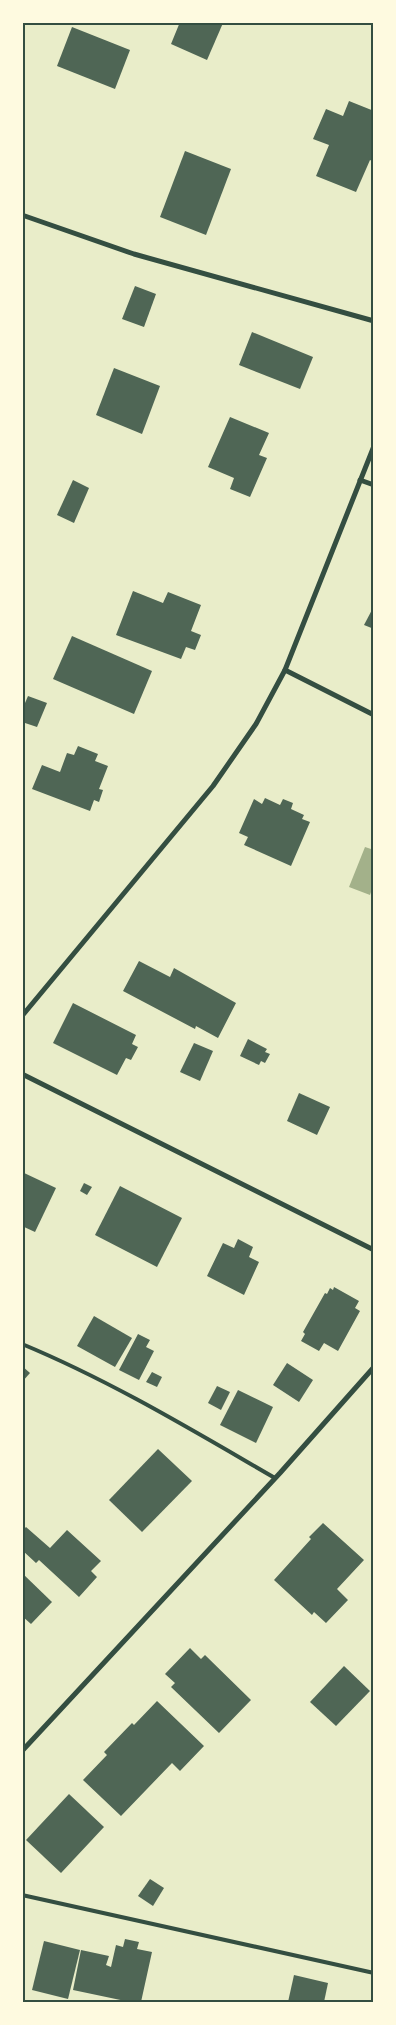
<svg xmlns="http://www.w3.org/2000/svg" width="396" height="2025" font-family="'IBM Plex Serif',serif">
<rect width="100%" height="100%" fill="#e9edc9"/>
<polygon fill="#a3b18a" points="374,844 373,886 370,895 349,887 365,847 371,849"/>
<g fill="#4f6655">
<polygon points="180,22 223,23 207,60 171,44"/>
<polygon points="72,27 130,50 115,89 57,66"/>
<polygon points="349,101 374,111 374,162 370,160 356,192 316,176 329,145 313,139 326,109 343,116"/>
<polygon points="185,151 231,169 206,235 160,217"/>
<polygon points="135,286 156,294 144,327 122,319"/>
<polygon points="252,332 313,357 300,389 239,365"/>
<polygon points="114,368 160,386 142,434 96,415"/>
<polygon points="230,417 269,433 259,455 267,458 250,497 230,489 234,478 208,467"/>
<polygon points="73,480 89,488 74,523 57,515"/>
<polygon points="133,591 163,603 168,592 201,605 191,631 201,635 195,650 186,647 181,659 116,635"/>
<polygon points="374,606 374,629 364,625"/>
<polygon points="72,636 152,671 134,714 53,679"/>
<polygon points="28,696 47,703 37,727 22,722 22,710"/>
<polygon points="78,746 98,754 95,761 108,766 99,789 103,790 99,802 94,800 90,811 32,789 42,765 60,772 67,753 74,755"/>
<polygon points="265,798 280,805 283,799 293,803 291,809 304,815 302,819 310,822 291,866 244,845 248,837 239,833 254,799 262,804"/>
<polygon points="139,961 170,977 174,968 236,1003 218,1038 196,1026 195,1029 123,991"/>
<polygon points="73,1003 136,1035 132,1044 138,1047 131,1060 126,1058 117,1075 53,1043"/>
<polygon points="248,1039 267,1049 265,1052 270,1054 265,1063 261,1061 259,1065 240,1056"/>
<polygon points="194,1043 213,1051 200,1081 180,1072"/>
<polygon points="299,1093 330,1107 317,1135 287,1121"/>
<polygon points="22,1172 56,1188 35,1232 22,1226"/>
<polygon points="84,1183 92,1187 87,1195 80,1191"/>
<polygon points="120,1186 182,1218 157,1267 95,1235"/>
<polygon points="238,1239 253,1247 249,1257 259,1262 244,1295 207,1276 223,1243 234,1248"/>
<polygon points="334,1287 359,1301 355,1308 360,1311 338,1351 324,1343 319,1351 301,1341 305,1334 303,1332 325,1293 327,1294 330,1288 333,1290"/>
<polygon points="94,1316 132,1338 115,1367 77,1346"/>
<polygon points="138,1334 150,1340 146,1347 154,1351 139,1380 119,1370"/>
<polygon points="287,1363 313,1380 299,1402 273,1385"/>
<polygon points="22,1366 30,1373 22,1382"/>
<polygon points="152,1372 162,1377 157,1387 146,1382"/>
<polygon points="217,1386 230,1392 221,1410 208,1403"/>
<polygon points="238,1390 273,1407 256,1443 220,1425"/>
<polygon points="158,1449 192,1481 142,1532 109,1500"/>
<polygon points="323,1523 364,1560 337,1589 348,1600 326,1623 314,1612 312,1615 274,1580 311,1539 309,1537"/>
<polygon points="26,1527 50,1548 67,1530 101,1561 91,1571 97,1577 79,1597 39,1560 36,1563 22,1550 22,1531"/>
<polygon points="22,1573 52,1602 31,1624 22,1616"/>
<polygon points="190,1648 201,1659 205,1655 251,1700 219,1733 171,1687 175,1683 165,1674"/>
<polygon points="344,1666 370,1691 336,1726 310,1702"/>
<polygon points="157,1701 204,1746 180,1771 172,1763 121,1816 83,1780 107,1755 104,1752 132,1723 134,1725"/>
<polygon points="69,1794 104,1827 61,1873 26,1840"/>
<polygon points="150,1879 164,1888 153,1906 138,1896"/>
<polygon points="125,1939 139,1942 137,1949 152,1952 141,2002 130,2002 73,1990 81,1950 109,1956 106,1965 111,1967 116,1945 123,1947"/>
<polygon points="44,1941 80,1950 68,1999 32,1990"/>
<polygon points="294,1975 328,1983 324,2002 288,2002"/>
</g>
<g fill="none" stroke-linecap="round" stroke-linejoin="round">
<g stroke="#344e41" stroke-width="4">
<path d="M22 1344C111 1381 192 1430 275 1478"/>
<polyline points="22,1895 374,1973"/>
</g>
<g stroke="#344e41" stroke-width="5">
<polyline points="22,215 134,254 374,321"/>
<polyline points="360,480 374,485"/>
<polyline points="285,670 374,715"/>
<polyline points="22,1016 213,786 256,724 285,670 374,446"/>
<polyline points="22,1074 374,1250"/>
<polyline points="22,1751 280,1473 374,1367"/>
</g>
</g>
<rect width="396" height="2025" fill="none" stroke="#fefae0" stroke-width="48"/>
<rect x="24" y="24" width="348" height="1977" fill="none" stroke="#344e41" stroke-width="2"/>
</svg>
